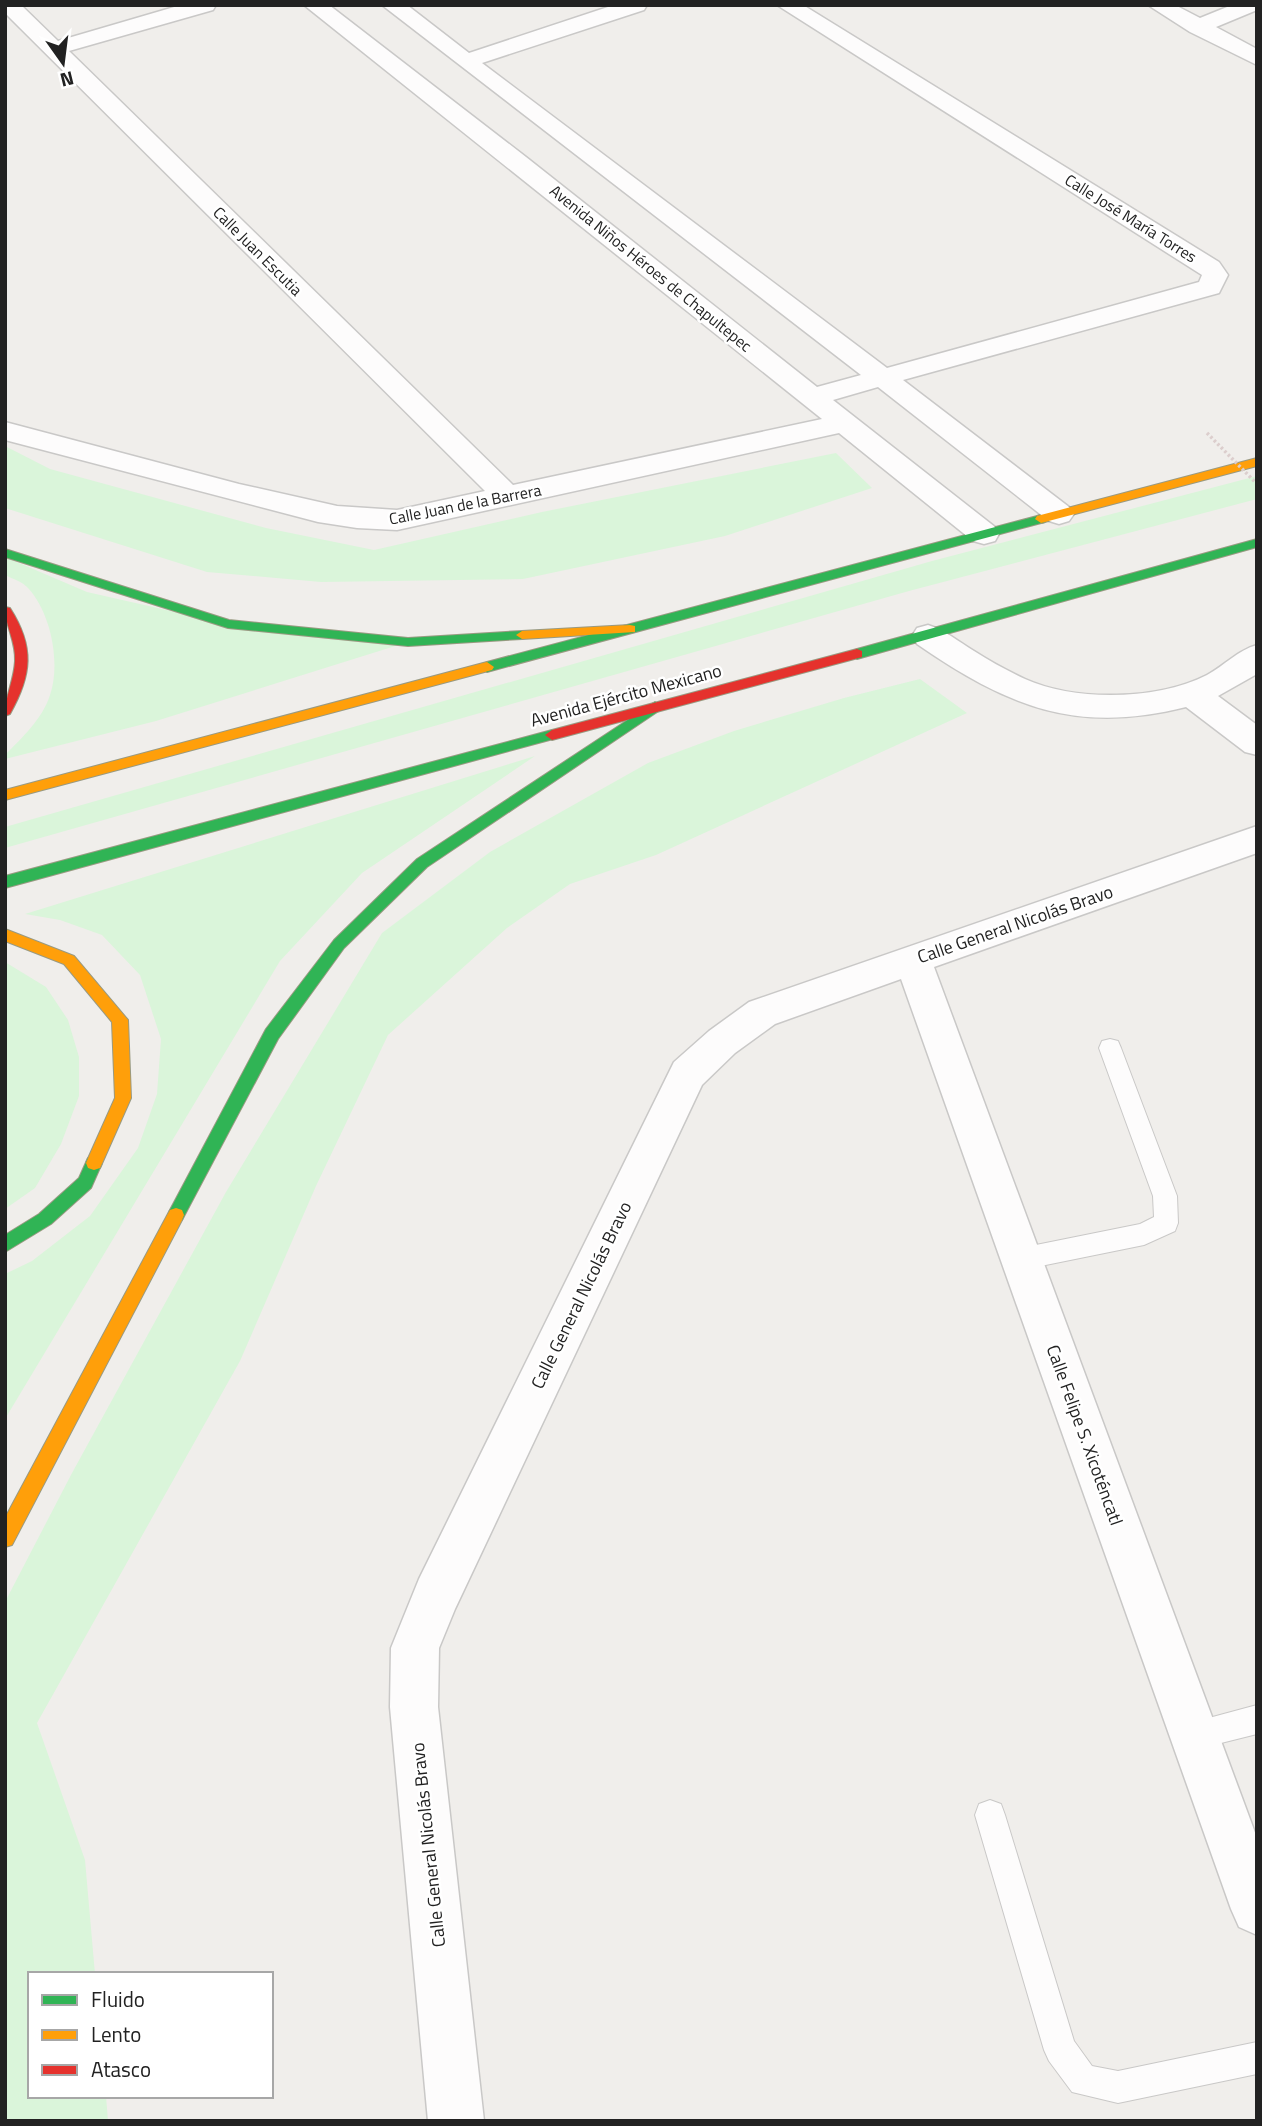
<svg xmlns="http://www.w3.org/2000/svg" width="1262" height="2126" font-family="'Titillium Web',sans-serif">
<rect width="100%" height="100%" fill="#f0eeeb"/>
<g fill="#daf5da">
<polygon points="5,446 50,469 266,528 374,550 542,512 836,453 872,488 725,536 523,579 321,582 207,572 5,508"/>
<polygon points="1257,476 1257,499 909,591 5,848 5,827 932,561"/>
<path d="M5 557 87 592 228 624 408 642 156 721 5 759V755C22 738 43 718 50 695 61 663 51 613 28 588 23 582 13 579 5 575Z"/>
<polygon points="920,679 967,713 656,855 570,884 507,928 388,1035 316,1186 240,1361 37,1723 85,1860 95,1974 30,1974 30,2096 106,2096 108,2121 5,2121 5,1602 72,1473 226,1192 382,933 490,852 648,763 734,731 844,698"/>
<polygon points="535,756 362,873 280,961 5,1419 5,1274 32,1261 90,1216 138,1148 157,1094 161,1039 140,975 102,935 60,920 25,914"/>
<polygon points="5,962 46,987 68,1020 79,1057 79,1096 61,1144 35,1188 5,1209"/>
</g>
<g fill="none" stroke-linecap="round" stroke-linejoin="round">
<g stroke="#c9c8c7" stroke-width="2">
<g id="lane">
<polygon points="1110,1039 1118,1041 1121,1048 1177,1196 1178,1223 1175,1231 1144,1245 1021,1270 1012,1267 1009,1259 1012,1251 1021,1248 1140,1224 1154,1217 1153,1196 1099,1048 1102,1041"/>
<polygon points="1257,1705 1257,1734 1193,1750 1183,1745 1178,1735 1183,1725"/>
<polygon points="990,1800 1001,1804 1005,1815 1074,2041 1092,2066 1118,2071 1257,2042 1257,2074 1118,2103 1072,2092 1049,2061 1044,2050 975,1815 979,1804"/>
</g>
</g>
<g stroke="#c9c8c7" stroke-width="3">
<g id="street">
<polygon points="5,5 21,5 58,41 181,5 216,5 213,10 69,51 513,485 822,419 304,5 329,5 526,157 817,387 861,375 382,5 407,5 469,53 614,5 647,5 644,10 482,63 887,368 1199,282 1202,275 777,5 803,5 1219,262 1228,275 1219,293 903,380 1069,507 1074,514 1069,521 1059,524 1049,521 878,387 833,400 995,527 999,534 995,541 984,544 973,541 839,433 397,530 357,528 318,522 5,440 5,422 239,484 337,506 397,510 485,491 5,13"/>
<polygon points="1148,5 1175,5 1200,18 1232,5 1257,5 1257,10 1216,27 1257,49 1257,65 1190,32"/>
<path d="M928 625C945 630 959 642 974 651 991 662 1008 671 1025 679 1076 702 1158 700 1207 675 1224 666 1238 650 1257 645V674L1218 696 1257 725V755L1245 752 1186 707C1076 735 1007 706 917 644L912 636 917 628Z"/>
<polygon points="1257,826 1257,853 934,967 1257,1838 1257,1935 1239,1927 1231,1909 901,979 775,1024 735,1053 702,1085 455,1609 439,1648 438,1707 484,2121 428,2121 390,1707 391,1648 419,1579 674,1062 709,1031 749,1002"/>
</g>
</g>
<g stroke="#999a82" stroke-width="2">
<g id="fast">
<polygon points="1041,515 1047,519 1045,522 487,672 480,667 487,662"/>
<polygon points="1257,539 1257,547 857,659 850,654 857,649"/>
<polygon points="5,549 229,620 408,638 522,631 528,635 522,639 408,646 228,628 5,557"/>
<polygon points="655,702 662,707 660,710 427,867 344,948 278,1039 182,1220 176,1222 170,1220 168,1215 170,1210 266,1029 334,940 417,859"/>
<polygon points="552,730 557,732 559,735 557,738 5,888 5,876"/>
<polygon points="94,1156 100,1158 102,1163 91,1188 51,1224 5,1252 5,1235 39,1214 79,1178 88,1158"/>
</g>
</g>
<g stroke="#999a82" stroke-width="2">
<g id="slow">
<polygon points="1257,458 1257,466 1041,523 1035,519 1037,516"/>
<polygon points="630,625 635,626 635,632 522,639 516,635 522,631"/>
<polygon points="487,662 494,667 492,670 5,800 5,790"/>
<polygon points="5,929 74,956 128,1020 131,1098 100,1168 94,1170 88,1168 86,1163 115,1098 112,1022 64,964 5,941"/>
<polygon points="176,1208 182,1210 184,1215 182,1220 12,1545 5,1547 5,1518 170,1210"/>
</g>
</g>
<g stroke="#999a82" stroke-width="2">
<g id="jam">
<path d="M5 607 10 608C35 647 32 675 10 714L5 716C5 695 14 681 15 661 16 641 5 626 5 607Z"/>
<polygon points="857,649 862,651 862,657 552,740 545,735 552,730"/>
</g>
</g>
<use href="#lane" fill="#fdfcfc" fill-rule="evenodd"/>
<use href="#street" fill="#fdfcfc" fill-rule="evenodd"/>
<use href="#fast" fill="#30b455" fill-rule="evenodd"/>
<use href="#slow" fill="#ff9f0a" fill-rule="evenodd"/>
<use href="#jam" fill="#e5322d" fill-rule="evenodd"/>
<polyline stroke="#dccecd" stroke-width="3.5" stroke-dasharray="2.5 2.5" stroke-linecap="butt" points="1207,433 1257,484"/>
</g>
<g text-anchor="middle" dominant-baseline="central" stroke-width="5" stroke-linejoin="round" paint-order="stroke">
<g font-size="16" fill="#222" stroke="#fff">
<text transform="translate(1131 218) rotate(32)">Calle José María Torres</text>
<text transform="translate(258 251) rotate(45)">Calle Juan Escutia</text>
<text transform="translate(651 268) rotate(39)">Avenida Niños Héroes de Chapultepec</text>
<text transform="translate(465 504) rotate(-11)">Calle Juan de la Barrera</text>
</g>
<g font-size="18" fill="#222" stroke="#fff">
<text transform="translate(626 695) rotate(-15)">Avenida Ejército Mexicano</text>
<text transform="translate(1015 924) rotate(-19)">Calle General Nicolás Bravo</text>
<text transform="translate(581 1295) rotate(-64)">Calle General Nicolás Bravo</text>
<text transform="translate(1085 1435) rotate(70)">Calle Felipe S. Xicoténcatl</text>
<text transform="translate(428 1845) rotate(-96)">Calle General Nicolás Bravo</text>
</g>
</g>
<rect width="1262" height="2126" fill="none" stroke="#222222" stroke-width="14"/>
<rect x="28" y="1972" width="245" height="126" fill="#ffffff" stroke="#a7a7a7" stroke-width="2"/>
<rect x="42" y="1995" width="35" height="10" fill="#30b455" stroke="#a7a7a7" stroke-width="2"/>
<text x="91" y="2007" font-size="21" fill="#222222">Fluido</text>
<rect x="42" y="2030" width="35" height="10" fill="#ff9f0a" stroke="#a7a7a7" stroke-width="2"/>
<text x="91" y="2042" font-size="21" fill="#222222">Lento</text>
<rect x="42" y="2065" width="35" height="10" fill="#e5322d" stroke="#a7a7a7" stroke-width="2"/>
<text x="91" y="2077" font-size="21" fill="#222222">Atasco</text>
<g transform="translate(63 63) rotate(166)" stroke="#ffffff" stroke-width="5" paint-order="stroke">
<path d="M0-5L12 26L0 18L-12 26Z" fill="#222222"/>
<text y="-10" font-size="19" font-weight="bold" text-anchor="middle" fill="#222222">N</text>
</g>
</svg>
